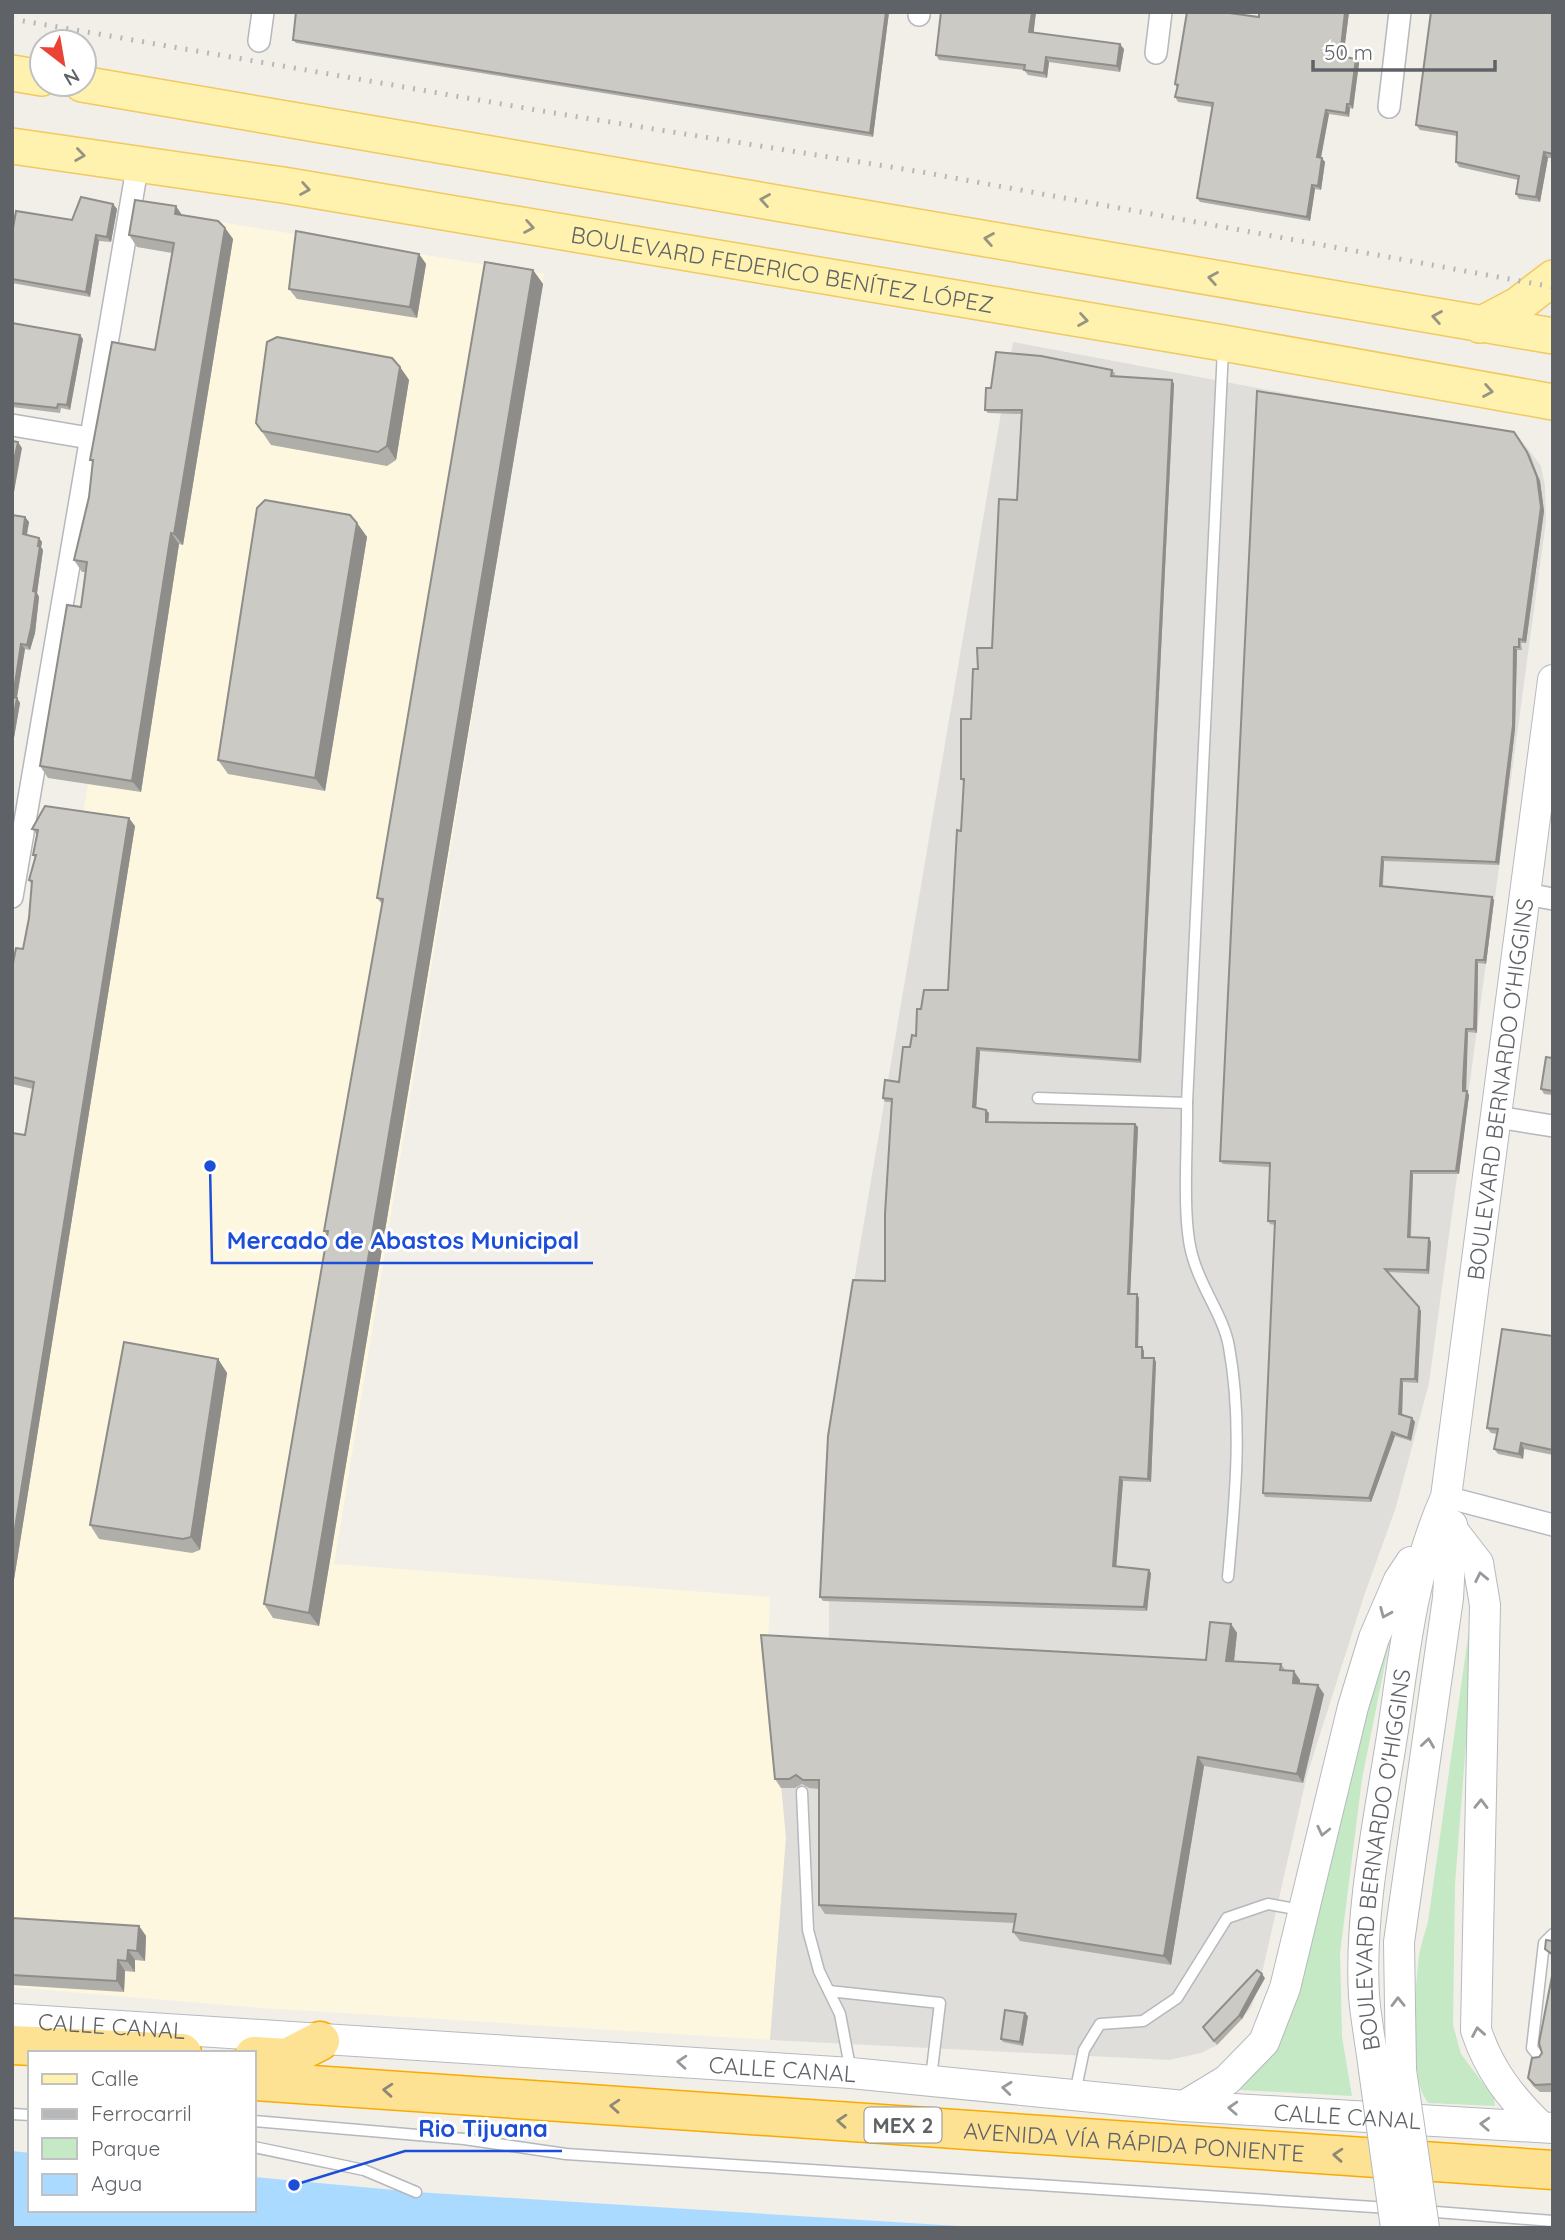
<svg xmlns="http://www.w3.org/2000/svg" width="1565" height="2240" font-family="Quicksand,sans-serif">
<rect width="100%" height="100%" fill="#f1efe8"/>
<polygon fill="#fef7e0" points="189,217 544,274 334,1564 770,1597 768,1644 786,1838 770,2040 262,2008 12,1987 12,1231 32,1101"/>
<polygon fill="#e0deda" points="1013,342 1519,437 1541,466 1545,486 1546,521 1429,1383 1396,1507 1364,1596 1307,1775 1260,1982 1251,2008 1217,2045 1201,2053 1169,2060 770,2040 786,1838 768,1644 829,1646 829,1429"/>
<g fill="#c5e8c5">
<path d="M1473 1601 1468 1717 1455 1884 1453 2025 1461 2054 1494 2098 1495 2106 1429 2103C1409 2087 1415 1991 1418 1965 1419 1950 1424 1936 1428 1922Z"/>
<polygon points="1391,1634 1362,1779 1340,1953 1342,2037 1352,2096 1224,2089 1263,2054 1349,1753"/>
</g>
<polygon fill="#aadaff" points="12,2151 30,2153 30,2210 254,2210 254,2177 416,2192 990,2228 12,2228"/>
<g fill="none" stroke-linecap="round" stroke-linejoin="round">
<g stroke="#b5b8bc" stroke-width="13">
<g id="lane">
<path d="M1223 349 1187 1103C1188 1144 1181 1221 1193 1258 1201 1288 1224 1317 1229 1347 1243 1424 1235 1500 1228 1577"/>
<polyline points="1038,1098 1187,1103"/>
<polyline points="802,1792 808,1930 819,1971 840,2014 851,2072"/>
<polyline points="829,1991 940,2003 931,2078"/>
<polyline points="1540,2058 1532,2048 1544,1943 1553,1934"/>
<polyline points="1075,2093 1084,2050 1100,2024 1143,2021 1177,1998 1227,1918 1268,1904 1301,1910"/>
<polyline points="12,2114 30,2115"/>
<polyline points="254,2121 464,2139 566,2154 1389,2208"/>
<polyline points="254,2147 364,2170 416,2192"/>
<polyline points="1423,2211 1553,2221"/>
</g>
</g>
<g stroke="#b5b8bc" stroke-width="24">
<g id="street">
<polyline points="919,15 919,12"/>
<polyline points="259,41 263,12"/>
<polyline points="1156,53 1161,12"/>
<polyline points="1389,107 1400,12"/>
<polyline points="12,425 89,438"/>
<polyline points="1526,894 1553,899"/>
<polyline points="12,897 138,163"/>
<polyline points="1497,1117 1553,1126"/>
<polyline points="1446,1497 1553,1525"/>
</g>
</g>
<g stroke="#b6babf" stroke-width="32">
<g id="secondary">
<path d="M1454 1532 1478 1563 1485 1605 1476 2030C1489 2070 1511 2098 1541 2127"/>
<path id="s1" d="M12 2019 851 2073 1184 2106 1553 2128"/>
<path id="s2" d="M1374 2070C1371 2045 1366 2020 1364 1996 1359 1910 1380 1815 1393 1730 1405 1649 1412 1573 1446 1497L1553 680"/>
<polyline points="1401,2070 1399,1942 1448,1598 1452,1525"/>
<polyline points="1184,2106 1227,2080 1264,2042 1285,1988 1353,1707 1374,1638 1399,1580 1411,1562"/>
</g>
</g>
<g stroke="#f2c960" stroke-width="38">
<g id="primary">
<polyline points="12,73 42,78"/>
<polyline points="82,84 1553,336"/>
<path id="s3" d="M12 146 283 185 1223 343 1553 402"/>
<polyline points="1480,325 1518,305 1553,278"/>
</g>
</g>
<g stroke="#f9ab00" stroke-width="41">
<g id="highway">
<polyline points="12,2045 182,2053"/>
<polyline points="254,2056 287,2058 320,2041"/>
<path id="s4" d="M254 2081 1553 2170"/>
</g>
</g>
<use href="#lane" stroke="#fff" stroke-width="10"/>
<use href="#street" stroke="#fff" stroke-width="21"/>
<use href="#secondary" stroke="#fff" stroke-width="30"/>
<use href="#primary" stroke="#fff2af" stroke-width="35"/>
<use href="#highway" stroke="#fde293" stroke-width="38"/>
<polyline stroke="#b6b7b8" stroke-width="5" stroke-dasharray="2 9" stroke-linecap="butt" points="12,19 548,112 916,171 1553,287"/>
<g stroke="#b6babf" stroke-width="32" stroke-linecap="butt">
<g id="secondary-bridge">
<polyline points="1374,2070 1396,2228"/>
<polyline points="1401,2070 1424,2228"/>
</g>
</g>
<use href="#secondary-bridge" stroke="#fff" stroke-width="30"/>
</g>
<g fill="#afaea9">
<polygon points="296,12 889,12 873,137 296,43 293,40"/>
<polygon points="941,12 1036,12 1033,33 1124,49 1120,72 1049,62 1047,78 1028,75 1024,70 939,60 936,55"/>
<polygon points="1259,12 1349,12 1343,57 1356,59 1359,63 1353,109 1350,108 1349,117 1329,114 1321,158 1325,162 1321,190 1315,189 1310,221 1200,202 1197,198 1212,107 1178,102 1175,97 1177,88 1175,84 1259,17"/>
<polygon points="1553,12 1553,158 1548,158 1540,202 1519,199 1516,194 1518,180 1459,167 1456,162 1457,136 1420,130 1416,125"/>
<polygon points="113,204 117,209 111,242 99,241 90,297 12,283 12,234 72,220"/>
<polygon points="182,215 225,228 233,239 183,545 179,544 141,792 48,778 40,766 81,607 85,572 82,572 74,560 89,497 93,463 90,460 155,350 172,253 137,247 129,235"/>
<polygon points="419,254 426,264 417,318 297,299 289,289"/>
<polygon points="533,270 543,284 319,1626 273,1618 264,1604 327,1236 324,1231 382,904 377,898"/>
<polygon points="12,323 83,339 70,410 61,408 60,413 12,407"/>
<polygon points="400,367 409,380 396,460 387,466 271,445 256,423"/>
<polygon points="1112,370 1115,373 1114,377 1172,380 1174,384 1141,1063 980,1051 976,1108 986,1110 989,1113 988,1122 1135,1124 1138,1127 1130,1294 1139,1298 1138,1347 1142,1347 1144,1351 1144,1358 1154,1358 1156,1362 1151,1482 1123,1481 1116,1567 1151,1573 1147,1611 823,1601 820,1597 885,1281 891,1102 885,1102 883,1098 899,1082 910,1047 916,1036 921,1009 948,990 961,831 964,783 961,779 971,719 992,648 1017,500 1021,414 988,413 985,410 991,388"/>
<polygon points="1514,432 1530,455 1540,481 1544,511 1526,643 1521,643 1522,650 1517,650 1515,729 1499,865 1384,861 1383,886 1494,900 1486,964 1478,963 1477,1033 1468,1032 1465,1086 1465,1091 1469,1095 1459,1174 1413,1174 1411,1237 1429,1238 1431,1242 1429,1274 1388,1272 1421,1311 1418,1383 1403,1382 1402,1414 1412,1418 1415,1422 1411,1441 1395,1436 1371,1502 1265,1497 1263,1493 1275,1225 1270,1224 1268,1221 1270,1167 1223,1164 1220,1161"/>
<polygon points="25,517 29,522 27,535 39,538 42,542 41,547 43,550 37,593 39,597 35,633 30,650 25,649 17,698 20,703 12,749"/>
<polygon points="357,523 367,537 325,791 228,774 218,760"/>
<polygon points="135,826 12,1592 12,1133 25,1135 33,1089 12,1084 12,968 23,949 29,918 32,885 29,880 35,858 33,855 37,835 32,829"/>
<polygon points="1553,1058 1553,1095 1544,1094 1541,1089"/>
<polygon points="1553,1336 1553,1455 1524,1449 1523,1459 1498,1454 1494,1449 1497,1434 1491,1433 1487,1428"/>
<polygon points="218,1359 227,1373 200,1550 192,1553 99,1539 90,1525"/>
<polygon points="1231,1624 1237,1633 1234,1661 1281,1664 1286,1671 1300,1680 1300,1684 1324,1694 1303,1783 1204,1766 1171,1965 1020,1941 1013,1932 1015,1923 825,1914 819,1905 819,1789 809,1788 802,1784 795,1788 781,1788 775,1779 1206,1660"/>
<polygon points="12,1918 139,1926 146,1936 145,1961 135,1960 135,1972 125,1971 124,1992 12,1985"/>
<polygon points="1553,1971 1553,2092 1540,2092 1533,2086 1528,2078 1542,2053"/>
<polygon points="1265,1978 1242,2019 1217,2045 1203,2027"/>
<polygon points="1028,2016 1023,2046 1003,2042 1001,2039"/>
</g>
<g fill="#8f8d8a">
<polygon points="886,12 889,12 873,137 870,133"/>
<polygon points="1032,12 1036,12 1033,38 1029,32"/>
<polygon points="1345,12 1349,12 1343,60 1340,56"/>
<polygon points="1120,44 1124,49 1120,72 1117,66"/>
<polygon points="1046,57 1049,62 1047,78 1044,73"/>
<polygon points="1356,59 1359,63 1353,109 1350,104"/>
<polygon points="1347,104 1350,108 1349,117 1346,113"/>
<polygon points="1326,110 1329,114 1320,162 1317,157"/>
<polygon points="1544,152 1548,158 1540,202 1536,197"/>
<polygon points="1322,158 1325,162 1321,190 1318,186"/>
<polygon points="1312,185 1315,189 1310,221 1307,217"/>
<polygon points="113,204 117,209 111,242 107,237"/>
<polygon points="176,206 184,218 175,214"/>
<polygon points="225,228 233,239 183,545 174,534"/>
<polygon points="96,235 99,241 90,297 86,292"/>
<polygon points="419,254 426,264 417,318 410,307"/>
<polygon points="533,270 543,284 319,1626 309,1613"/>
<polygon points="80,335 83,339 70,410 67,405"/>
<polygon points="400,367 409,380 396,460 387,446"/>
<polygon points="1172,380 1174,384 1141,1063 1139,1060"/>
<polygon points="18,442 22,448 14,492 12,489 12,470"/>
<polygon points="1527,452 1540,481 1544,511 1526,643 1523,640"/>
<polygon points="25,517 29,522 26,538 23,534"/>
<polygon points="357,523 367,537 325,791 315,778"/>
<polygon points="171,533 179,544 141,792 132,781"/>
<polygon points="39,538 42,542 41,547 43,550 37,593 39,597 35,633 30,650 27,645"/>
<polygon points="21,644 25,649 16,702 13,697"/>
<polygon points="1514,647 1517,650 1515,729 1499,865 1496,862"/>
<polygon points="17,698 20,703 12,749 12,726"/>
<polygon points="129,818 135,826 12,1592 12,1547"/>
<polygon points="1382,857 1384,861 1382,889 1380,886"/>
<polygon points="1492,897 1494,900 1486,964 1484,960"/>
<polygon points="1476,960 1478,963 1477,1033 1474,1029"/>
<polygon points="1466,1029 1468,1032 1466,1095 1463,1091 1463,1082"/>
<polygon points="977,1048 980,1051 976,1111 973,1107"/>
<polygon points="1467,1091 1469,1095 1459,1174 1456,1171"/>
<polygon points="986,1110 989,1113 988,1125 986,1122"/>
<polygon points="1135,1124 1138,1127 1130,1298 1128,1294"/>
<polygon points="1411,1171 1413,1174 1410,1240 1408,1237"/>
<polygon points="1429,1238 1431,1242 1429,1274 1427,1270"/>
<polygon points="1137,1294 1139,1298 1138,1351 1136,1347"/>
<polygon points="1419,1307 1421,1311 1418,1383 1415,1379"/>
<polygon points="1142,1347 1144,1351 1144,1361 1142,1358"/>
<polygon points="1154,1358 1156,1362 1151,1482 1148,1479"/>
<polygon points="218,1359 227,1373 200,1550 191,1537"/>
<polygon points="1401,1379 1403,1382 1402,1417 1399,1414"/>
<polygon points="1412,1418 1415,1422 1411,1441 1408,1438"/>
<polygon points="1392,1432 1395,1436 1371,1502 1369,1498"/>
<polygon points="1521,1443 1524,1449 1523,1459 1519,1454"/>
<polygon points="1120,1477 1123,1481 1116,1570 1113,1566"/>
<polygon points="1149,1570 1151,1573 1147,1611 1144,1607"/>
<polygon points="1231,1624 1237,1633 1233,1670 1226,1661"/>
<polygon points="1294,1671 1300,1680 1299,1692 1293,1683"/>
<polygon points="1318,1685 1324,1694 1303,1783 1297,1774"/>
<polygon points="1198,1757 1204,1766 1171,1965 1164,1956"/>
<polygon points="139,1926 146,1936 145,1961 137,1951"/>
<polygon points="128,1950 135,1960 135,1972 127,1961"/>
<polygon points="118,1960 125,1971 124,1992 117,1981"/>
<polygon points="1262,1974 1265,1978 1242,2019 1239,2016"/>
<polygon points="1025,2013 1028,2016 1023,2046 1020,2042"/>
</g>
<g fill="#cccac5" stroke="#8f8d8a" stroke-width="2">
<polygon points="296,12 886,12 870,133 293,40"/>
<polygon points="941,12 1032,12 1029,32 1120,44 1117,66 1046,57 1044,73 1024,70 1025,65 936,55"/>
<polygon points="1187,12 1222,12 1259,17 1259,12 1345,12 1340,56 1356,59 1350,104 1347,104 1346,113 1326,110 1317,157 1322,158 1318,186 1312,185 1307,217 1197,198 1213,103 1175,97 1178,85 1175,84"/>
<polygon points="1431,12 1553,12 1553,154 1544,152 1536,197 1516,194 1519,176 1456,162 1457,132 1416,125"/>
<polygon points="81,197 113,204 107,237 96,235 86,292 12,279 12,234 16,211 72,220"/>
<polygon points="135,200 176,206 175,214 218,221 225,228 174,534 171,533 132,781 40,766 67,605 81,607 87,562 74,560 89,497 93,460 90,460 112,342 155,350 174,243 129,235"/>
<polygon points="296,231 419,254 410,307 289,289"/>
<polygon points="485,262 533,270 309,1613 264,1604 328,1231 324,1231 383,899 377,898"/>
<polygon points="12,323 80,335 67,405 58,404 57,408 12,403"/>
<polygon points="277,337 392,358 400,367 387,446 378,452 262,431 256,423 267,342"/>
<polygon points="996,352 1041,356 1112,370 1111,376 1172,380 1139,1060 977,1048 973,1107 986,1110 986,1122 1135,1124 1128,1294 1137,1294 1136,1347 1142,1347 1142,1358 1154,1358 1148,1479 1120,1477 1113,1566 1149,1570 1144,1607 820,1597 828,1436 853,1280 885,1281 885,1214 892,1099 883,1098 885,1080 899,1082 903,1047 910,1047 912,1035 916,1036 917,1009 921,1009 924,990 948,990 957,830 961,831 964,779 961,779 961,719 971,719 973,669 978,669 977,648 992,648 999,499 1017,500 1022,410 985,410 986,388 991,388"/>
<polygon points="1257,391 1514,432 1527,452 1537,477 1541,507 1523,640 1519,639 1519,647 1514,647 1513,725 1496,862 1382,857 1380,886 1492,897 1484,960 1476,960 1474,1029 1466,1029 1463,1082 1463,1091 1467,1091 1456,1171 1411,1171 1408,1237 1429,1238 1427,1270 1385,1269 1419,1307 1415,1379 1401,1379 1399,1414 1412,1418 1408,1438 1392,1432 1369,1498 1263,1493 1275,1221 1268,1221 1270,1163 1220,1161"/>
<polygon points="12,441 18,442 12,470"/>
<polygon points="265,500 350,515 357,523 315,778 218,760 257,508"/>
<polygon points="12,515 25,517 23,534 39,538 38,546 40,546 33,591 36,592 31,628 27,645 21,644 13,697 17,698 12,726"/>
<polygon points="45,806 129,818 12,1547 12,1133 25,1135 34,1082 12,1077 12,968 16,948 23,949 29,918 32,881 29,880 36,855 33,855 38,830 32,829"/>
<polygon points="1546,1057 1553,1058 1553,1091 1541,1089"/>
<polygon points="1502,1329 1553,1336 1553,1450 1521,1443 1519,1454 1494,1449 1498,1429 1487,1428"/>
<polygon points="124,1342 218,1359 191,1537 183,1539 90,1525"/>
<polygon points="1210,1622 1231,1624 1226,1661 1281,1664 1280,1670 1294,1671 1293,1683 1318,1685 1297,1774 1198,1757 1164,1956 1013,1932 1016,1914 819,1905 819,1780 803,1780 796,1775 789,1779 775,1779 761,1635 1206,1660"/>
<polygon points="12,1918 139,1926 137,1951 128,1950 127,1961 118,1960 117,1981 12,1975"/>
<polygon points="1546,1940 1553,1941 1553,1955 1545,1949"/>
<polygon points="1257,1970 1262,1974 1239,2016 1214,2041 1203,2027"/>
<polygon points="1553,1971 1553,2084 1535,2085 1528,2078 1532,2058 1539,2057 1542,2053 1539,2043"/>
<polygon points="1005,2010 1025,2013 1020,2042 1001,2039"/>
</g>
<defs><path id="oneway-chevron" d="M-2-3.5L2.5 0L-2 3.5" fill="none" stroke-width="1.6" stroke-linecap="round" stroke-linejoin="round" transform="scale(1.75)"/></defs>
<g stroke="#979581">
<use href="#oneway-chevron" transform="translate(80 155) rotate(8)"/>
<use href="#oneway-chevron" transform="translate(305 189) rotate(10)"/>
<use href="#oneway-chevron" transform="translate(765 200) rotate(-170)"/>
<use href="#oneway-chevron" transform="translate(529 227) rotate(10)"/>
<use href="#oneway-chevron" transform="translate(989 239) rotate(-170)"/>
<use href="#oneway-chevron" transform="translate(1213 278) rotate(-170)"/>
<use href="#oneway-chevron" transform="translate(1437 317) rotate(-170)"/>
<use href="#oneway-chevron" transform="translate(1083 320) rotate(9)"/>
<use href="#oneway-chevron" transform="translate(1488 391) rotate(10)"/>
</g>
<g stroke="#979a9d">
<use href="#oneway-chevron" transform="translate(1481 1577) rotate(-102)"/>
<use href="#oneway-chevron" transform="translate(1385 1613) rotate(113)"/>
<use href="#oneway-chevron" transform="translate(1428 1743) rotate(-82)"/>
<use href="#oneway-chevron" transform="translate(1481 1804) rotate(-89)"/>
<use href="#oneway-chevron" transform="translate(1323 1831) rotate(103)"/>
<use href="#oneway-chevron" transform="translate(1398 2002) rotate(-91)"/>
<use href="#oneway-chevron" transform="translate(1478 2032) rotate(-100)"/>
<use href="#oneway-chevron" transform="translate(682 2062) rotate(-176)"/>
<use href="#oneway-chevron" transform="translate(1007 2088) rotate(-174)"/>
<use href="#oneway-chevron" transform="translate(1233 2108) rotate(-177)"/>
<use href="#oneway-chevron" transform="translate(1485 2124) rotate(-177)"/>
</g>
<g stroke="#8e8975">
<use href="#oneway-chevron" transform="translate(388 2090) rotate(-176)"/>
<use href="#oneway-chevron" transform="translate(615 2106) rotate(-176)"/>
<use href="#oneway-chevron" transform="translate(842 2121) rotate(-176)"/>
<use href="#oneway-chevron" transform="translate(1338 2155) rotate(-176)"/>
</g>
<g text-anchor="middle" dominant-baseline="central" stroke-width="6" stroke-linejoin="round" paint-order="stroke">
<rect fill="#fff" stroke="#8f9295" stroke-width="2" x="864.5" y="2107.5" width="77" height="35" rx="5"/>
<g font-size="21" font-weight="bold" fill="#5f6368">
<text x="903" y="2125">MEX 2</text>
</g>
<g font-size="23" fill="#5f6368" stroke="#fff">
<text stroke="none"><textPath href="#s3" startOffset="780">BOULEVARD FEDERICO BENÍTEZ LÓPEZ</textPath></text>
<text stroke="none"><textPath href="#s2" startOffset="994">BOULEVARD BERNARDO O'HIGGINS</textPath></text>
<text stroke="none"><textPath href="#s2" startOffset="212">BOULEVARD BERNARDO O'HIGGINS</textPath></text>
<text stroke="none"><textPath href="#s1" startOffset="100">CALLE CANAL</textPath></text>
<text stroke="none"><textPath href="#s1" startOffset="772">CALLE CANAL</textPath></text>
<text stroke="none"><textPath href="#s1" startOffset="1339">CALLE CANAL</textPath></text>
<text stroke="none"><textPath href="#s4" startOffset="882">AVENIDA VÍA RÁPIDA PONIENTE</textPath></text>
</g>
</g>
<path fill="none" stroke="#1d4ed8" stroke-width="2.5" d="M210 1166L212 1263H593M294 2185L405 2151H562"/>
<g fill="#1d4ed8" stroke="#fff" stroke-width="2.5">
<circle cx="210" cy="1166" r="7"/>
<circle cx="294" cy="2185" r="7"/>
</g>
<g font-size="24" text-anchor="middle" font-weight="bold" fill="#1d4ed8" stroke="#fff" stroke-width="6" stroke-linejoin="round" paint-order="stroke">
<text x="403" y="1249">Mercado de Abastos Municipal</text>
<text x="483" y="2137">Rio Tijuana</text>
</g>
<rect width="1565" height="2240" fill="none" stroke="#5f6368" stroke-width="28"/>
<rect x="28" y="2051" width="228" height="161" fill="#ffffff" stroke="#bfc1c3" stroke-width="2"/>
<rect x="42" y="2074" width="35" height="10" fill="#fff2af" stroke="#bfc1c3" stroke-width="2"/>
<text x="91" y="2086" font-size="21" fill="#5f6368">Calle</text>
<rect x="42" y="2109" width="35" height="10" fill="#b6b7b8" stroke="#bfc1c3" stroke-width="2"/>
<text x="91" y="2121" font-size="21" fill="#5f6368">Ferrocarril</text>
<rect x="42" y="2138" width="35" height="21" fill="#c5e8c5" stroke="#bfc1c3" stroke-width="2"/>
<text x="91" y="2156" font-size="21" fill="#5f6368">Parque</text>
<rect x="42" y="2174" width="35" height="21" fill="#aadaff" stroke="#bfc1c3" stroke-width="2"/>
<text x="91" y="2191" font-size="21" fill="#5f6368">Agua</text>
<g transform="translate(63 63) rotate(149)"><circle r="33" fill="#ffffff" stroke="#bfc1c3" stroke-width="2"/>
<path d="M0-5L12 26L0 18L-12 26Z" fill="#ea4335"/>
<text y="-10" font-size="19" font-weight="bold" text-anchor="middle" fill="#5f6368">N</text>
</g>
<path d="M1313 60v10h182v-10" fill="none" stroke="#5f6368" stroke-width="3.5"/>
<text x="1324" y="60" font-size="21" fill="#5f6368" stroke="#ffffff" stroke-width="5" paint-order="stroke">50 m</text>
</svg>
